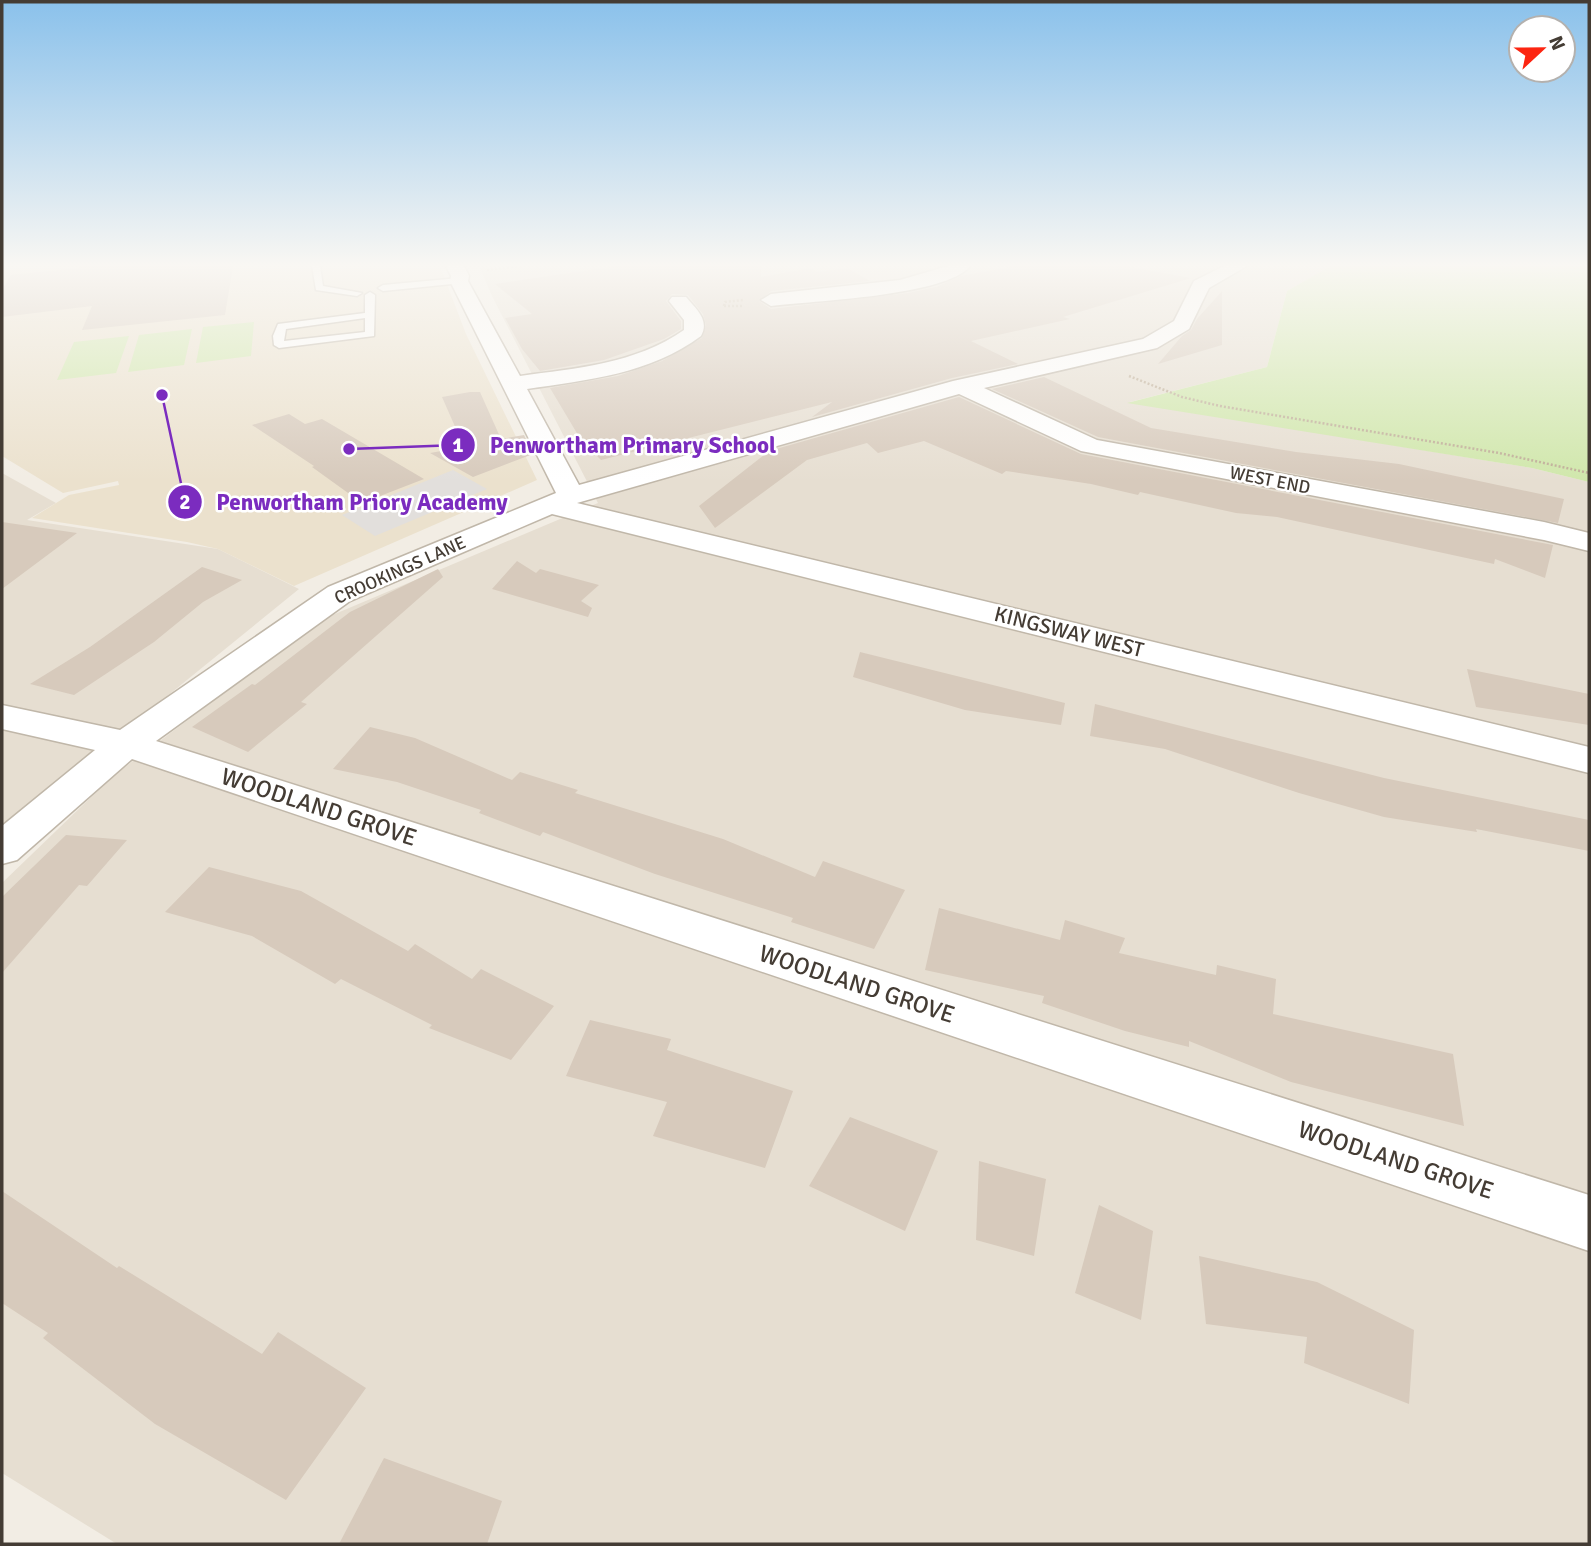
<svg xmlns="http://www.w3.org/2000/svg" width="1591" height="1546" font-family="Signika,sans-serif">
<rect width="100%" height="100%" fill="#f2ede4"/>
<g fill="#e6ded1">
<polygon points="479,266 1326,266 1330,267 1287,291 1267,367 1130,402 1532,468 1589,482 1589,1544 117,1544 2,1473 2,883 113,776 323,619 598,503 492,296"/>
<polygon points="2,473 56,503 27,520 218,549 299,589 2,830"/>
</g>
<polygon fill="#ebe1cd" points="2,266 440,266 466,334 537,480 294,586 218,549 187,542 32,518 69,495 119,485 118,481 63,493 2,456"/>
<g fill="#d0e7ab">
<polygon points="1326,266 1589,266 1589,482 1532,468 1127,403 1267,367 1287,291 1329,267"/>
<polygon points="254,322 251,356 196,363 203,327"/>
<polygon points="192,329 184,365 128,372 139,335"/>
<polygon points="129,336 116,373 57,380 74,342"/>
</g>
<polygon fill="#e2dfdc" points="453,470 487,489 375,536 342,515"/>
<g fill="#d7cabc">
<polygon points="79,266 233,266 225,315 82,330 92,306 2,317 2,290 11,275 78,268"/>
<polygon points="617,266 761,266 761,277 811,268 817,272 847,268 870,281 771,291 759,301 771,309 908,293 936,287 961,276 1014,266 1125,266 1191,278 1063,317 1070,319 971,341 1018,364 952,378 812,417 832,402 601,460 581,440 550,388 618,376 662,361 702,338 706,325 703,314 688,295 672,294 666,301 681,321 681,329 664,339 604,360 540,371 522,349 505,318 532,314 495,284"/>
<polygon points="1222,291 1222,345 1158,364 1182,336 1191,330 1197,319"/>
<polygon points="1044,377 1151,428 1296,452 1399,464 1564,499 1558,523 1098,437 992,389"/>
<polygon points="470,392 480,392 501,439 524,435 533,454 473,477 430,453 464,447 442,397"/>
<polygon points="959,397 1081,454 1553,545 1545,578 1495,559 1494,564 1277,517 1236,513 1140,492 1138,495 1091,484 1006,471 1002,474 924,441 878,453 867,443 807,460 715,528 699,506 769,451"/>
<polygon points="289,414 305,424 322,419 424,479 362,503 312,467 314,466 252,425"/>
<polygon points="2,522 77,533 2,589"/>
<polygon points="517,561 536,573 540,569 599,585 581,601 592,608 588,617 492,589"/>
<polygon points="202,567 242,580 203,602 154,642 74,695 30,684 90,647"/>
<polygon points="438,569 443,577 301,702 307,704 248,752 192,727 252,684 255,685 350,612"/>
<polygon points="860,652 1065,703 1061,725 965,710 853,677"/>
<polygon points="1467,669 1589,694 1589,725 1476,707"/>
<polygon points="1095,704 1384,778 1589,820 1589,851 1476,829 1477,832 1384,817 1299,793 1165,749 1090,736"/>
<polygon points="370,727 415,738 512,780 520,772 578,790 575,793 723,839 815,877 823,861 905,890 874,949 791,922 793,918 655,874 543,832 540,836 479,813 481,810 397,782 333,769"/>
<polygon points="66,835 127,840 87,886 79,885 2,973 2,897"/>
<polygon points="209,867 301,891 408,951 415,944 472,979 481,969 554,1006 511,1060 429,1028 432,1025 341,979 335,984 252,936 165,912"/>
<polygon points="939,908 1060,940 1065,920 1125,938 1119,953 1216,975 1217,965 1276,979 1273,1014 1453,1054 1464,1126 1291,1082 1189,1041 1189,1047 1125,1031 1042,1003 1044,996 925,970"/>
<polygon points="590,1020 671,1039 667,1050 793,1091 765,1168 653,1136 667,1102 566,1076"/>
<polygon points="850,1117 938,1151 905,1231 809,1186"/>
<polygon points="979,1161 1046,1179 1034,1256 976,1240"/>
<polygon points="2,1191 117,1268 119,1266 262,1354 278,1332 366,1388 286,1500 155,1424 43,1338 48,1333 2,1303"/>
<polygon points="1099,1205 1153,1231 1141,1320 1075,1293"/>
<polygon points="1199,1256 1317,1282 1414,1330 1409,1404 1304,1363 1307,1337 1206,1324"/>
<polygon points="384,1458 502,1501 487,1544 339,1544"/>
</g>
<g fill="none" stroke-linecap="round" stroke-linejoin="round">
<g stroke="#c0b7a9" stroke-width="3">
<g id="service">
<polygon points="312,266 320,266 323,286 362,293 357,296 316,290"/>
<polygon points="459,278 462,279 462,283 383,291 378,288 383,285"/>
<path d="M370 292 375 295 374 336 279 348 274 345 273 336 278 324 365 313V295ZM365 318V332L284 341 286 329Z"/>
</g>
</g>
<g stroke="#c0b7a9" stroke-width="3">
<g id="minor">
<path d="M446 266H464L469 276 468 281 520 376C577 368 635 364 684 330V320L669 301 672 297H686C696 309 710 320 701 336 650 374 588 380 527 389L579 485 953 381 1143 339 1174 321 1194 281 1224 266H1247L1209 288 1189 329 1157 348 984 388 1097 440 1544 522 1589 533V551L1544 540 1081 451 959 394 577 503 1589 747V773L552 514 350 601 156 741 1589 1195V1251L132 759 17 860 2 864V826L95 750 2 729V705L120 730 328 587 556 493 450 281 451 276Z"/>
<path d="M948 266H970C947 296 811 301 771 306L761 300 771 294 900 280Z"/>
</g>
</g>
<g stroke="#bfae97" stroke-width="2.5" stroke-dasharray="2 2" stroke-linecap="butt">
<polyline points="487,270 521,266"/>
<polyline points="724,306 725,302 743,300"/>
<polyline points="724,306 744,306"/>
<polyline points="1129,376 1182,397 1220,406 1499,453 1589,473"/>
</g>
<use href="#service" fill="#fff" fill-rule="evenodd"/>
<use href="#minor" fill="#fff" fill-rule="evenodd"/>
</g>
<linearGradient id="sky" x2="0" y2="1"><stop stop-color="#8ac1eb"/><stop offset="0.55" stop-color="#f9f7f3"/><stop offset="1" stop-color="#f9f7f3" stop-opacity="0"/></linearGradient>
<rect width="1591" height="482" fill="url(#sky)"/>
<g text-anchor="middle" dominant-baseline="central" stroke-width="5" stroke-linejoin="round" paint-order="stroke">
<g font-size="18" fill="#443c34" stroke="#fff">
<text transform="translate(1270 480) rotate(11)">WEST END</text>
<text transform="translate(400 570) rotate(-24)">CROOKINGS LANE</text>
</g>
<g font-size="21" fill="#443c34" stroke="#fff">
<text transform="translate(1069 632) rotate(14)">KINGSWAY WEST</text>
</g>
<g font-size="24" fill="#443c34" stroke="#fff">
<text transform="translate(319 807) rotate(18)">WOODLAND GROVE</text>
<text transform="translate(857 984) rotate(18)">WOODLAND GROVE</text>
<text transform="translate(1396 1160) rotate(18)">WOODLAND GROVE</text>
</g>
</g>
<path fill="none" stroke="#7b2cbf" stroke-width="2.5" d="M349 449L458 445M162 395L185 502"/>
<g fill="#7b2cbf" stroke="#fff" stroke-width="2.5">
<circle cx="349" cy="449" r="7"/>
<circle cx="162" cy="395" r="7"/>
<circle cx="458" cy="445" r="18"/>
<circle cx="185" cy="502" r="18"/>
</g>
<g font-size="21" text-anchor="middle" font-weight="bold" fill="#fff">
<text x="458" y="452">1</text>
<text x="185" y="509">2</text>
</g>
<g font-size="23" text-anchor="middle" font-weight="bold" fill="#7b2cbf" stroke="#fff" stroke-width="5" stroke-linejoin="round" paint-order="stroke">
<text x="633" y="453">Penwortham Primary School</text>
<text x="362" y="510">Penwortham Priory Academy</text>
</g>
<rect width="1591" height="1546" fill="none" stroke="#443c34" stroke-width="7"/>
<g transform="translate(1542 49) rotate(68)"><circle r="33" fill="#ffffff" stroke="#b4b1ae" stroke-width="2"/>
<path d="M0-5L12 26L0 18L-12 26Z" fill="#fc2511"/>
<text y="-10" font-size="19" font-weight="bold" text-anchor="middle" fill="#443c34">N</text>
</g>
</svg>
